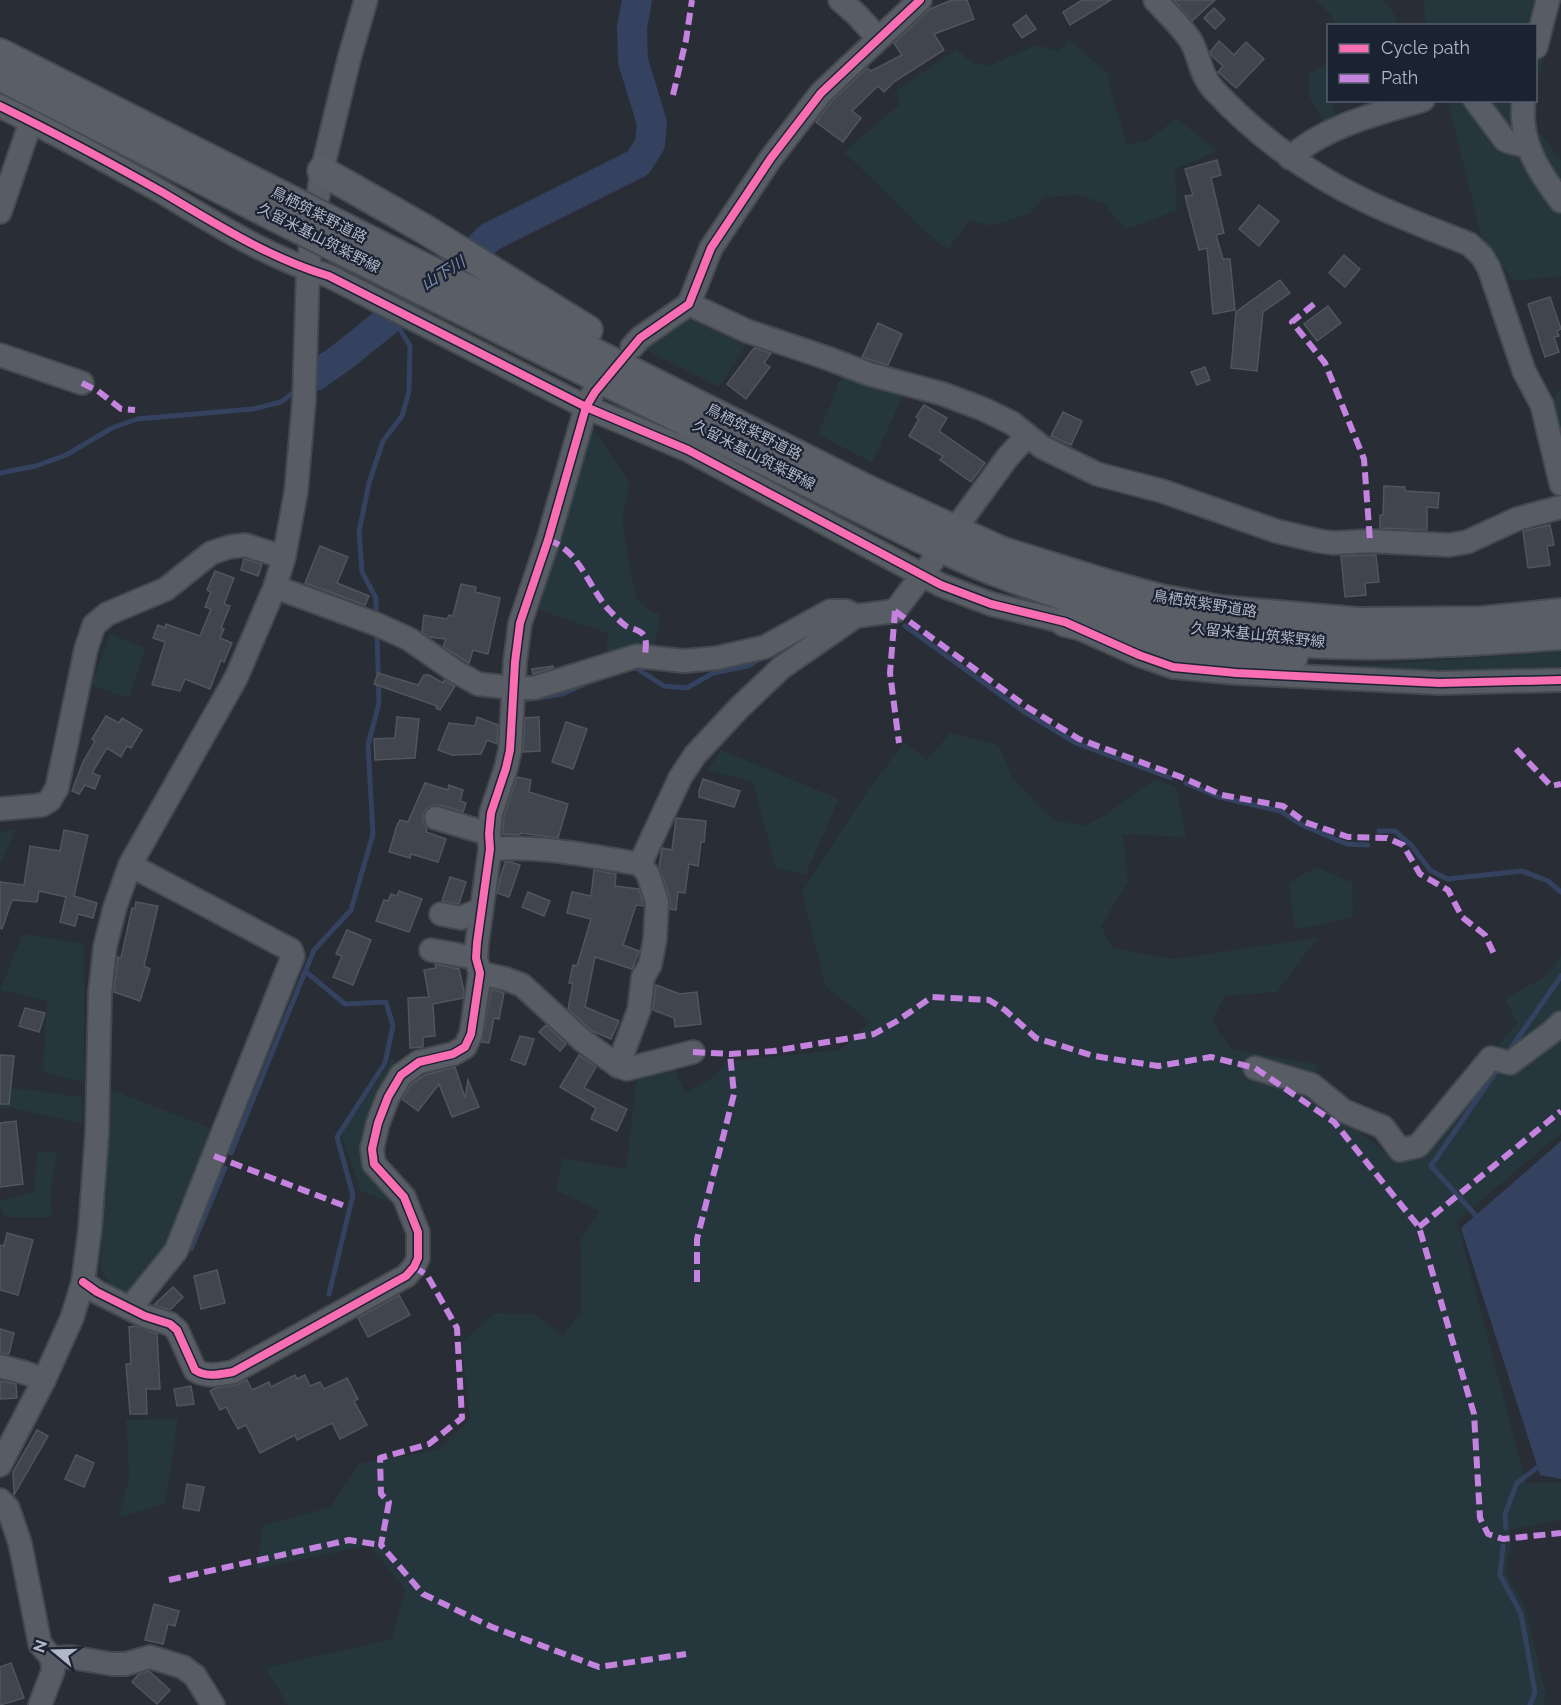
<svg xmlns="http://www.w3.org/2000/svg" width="1561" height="1705" font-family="Raleway,'Noto Sans JP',sans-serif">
<rect width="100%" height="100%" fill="#282d36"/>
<g fill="#25373c">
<polygon points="1316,0 1383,0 1388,4 1400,25 1336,25 1331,15"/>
<polygon points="1424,0 1557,0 1536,88 1536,26 1425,25"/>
<polygon points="1069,39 1109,75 1109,85 1127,144 1148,141 1176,118 1217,151 1175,169 1177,210 1134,227 1124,228 1105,204 1080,195 1043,197 1031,213 991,226 969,220 948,250 927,233 844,152 899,105 897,90 957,49 972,63 989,66 1037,45 1058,51"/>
<polygon points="1328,63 1328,100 1333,101 1336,122 1327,128 1309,96 1309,74"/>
<polygon points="1536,90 1538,131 1561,161 1561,276 1514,281 1482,240 1449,105 1455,101 1536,100"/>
<polygon points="688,315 751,337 719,387 643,349"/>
<polygon points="841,378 903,396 872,463 818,434"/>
<polygon points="1561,389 1561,442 1550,402"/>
<path d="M592 426 628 480C631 492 623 504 623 516 622 526 633 592 637 599 642 607 652 611 660 615L654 652 606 658 608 633 539 610Z"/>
<polygon points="110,634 145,648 129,698 91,685"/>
<polygon points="1561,650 1561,666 1544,668 1416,673 1285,671 1531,654"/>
<polygon points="950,733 998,745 1013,779 1053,820 1084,826 1104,816 1155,779 1176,787 1186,837 1123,834 1128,882 1101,926 1112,948 1174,959 1317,938 1277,992 1225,996 1212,1021 1231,1049 1319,1065 1306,1089 1398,1163 1517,1023 1505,999 1547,975 1561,955 1561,1133 1457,1221 1526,1483 1561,1483 1561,1520 1510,1530 1511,1546 1505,1572 1526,1609 1546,1696 1543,1704 1546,1705 288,1705 265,1668 392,1639 405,1590 370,1545 256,1569 263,1526 330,1507 360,1463 438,1450 470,1419 461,1343 495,1313 534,1314 563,1336 581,1313 581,1255 580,1241 600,1211 556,1190 563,1158 626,1169 637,1077 674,1066 685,1094 710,1079 727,1061 841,1050 870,1022 826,987 802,892 863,798 904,742 927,760"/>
<polygon points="721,750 839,799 805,875 776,868 753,782 708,770"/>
<polygon points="16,829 0,865 0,832"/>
<polygon points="1316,867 1352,882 1353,917 1295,930 1289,883"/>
<polygon points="23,934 84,944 84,1083 43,1072 47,1001 0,990"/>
<polygon points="392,1059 405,1065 365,1148 396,1204 361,1191 341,1135"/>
<polygon points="0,1086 82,1097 82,1123 12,1108 0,1109"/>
<path d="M109 1089 213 1129 166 1254 137 1291C117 1295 110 1287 101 1269Z"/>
<polygon points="37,1152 57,1152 51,1189 52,1217 5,1217 0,1207 0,1201 34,1191"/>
<polygon points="178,1419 165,1504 119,1517 129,1477 126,1420"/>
</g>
<polygon fill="#34425f" points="1561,1141 1561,1479 1540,1475 1461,1228"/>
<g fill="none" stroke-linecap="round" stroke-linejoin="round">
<g stroke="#34425f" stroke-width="5">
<polyline points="0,473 36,466 66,455 112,428 137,419 253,409 281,402 297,390"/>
<polyline points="376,615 376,598 362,572 359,532 369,483 383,441 402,416 409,391 410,346 393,318"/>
<polyline points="905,626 1023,711 1076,743 1171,778"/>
<polyline points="629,668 636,668 664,686 687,688 713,673 748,666 764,657"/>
<polyline points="525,700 562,694 587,683"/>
<polyline points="1186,783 1219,797 1280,811 1304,826 1347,844 1368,845"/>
<polyline points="1379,831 1395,831 1411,845 1430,870 1447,879 1522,871 1548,881 1561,892"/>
<polyline points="306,972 345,1004 386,1002 393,1026 385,1063 337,1137 353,1195 329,1294"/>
<polyline points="1509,1051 1561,976"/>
<polyline points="231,1153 314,950 351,910 373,834 368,745 379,703 377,632"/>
<polyline points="1479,1219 1431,1166 1499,1067"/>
<polyline points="191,1249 225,1168"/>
<polyline points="1506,1528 1505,1514 1517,1483 1543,1463"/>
<polyline points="1503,1546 1500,1575 1521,1614 1535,1692 1530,1705"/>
</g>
<polyline stroke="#34425f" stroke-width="30" points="315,376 342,357 392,317 417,289 466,260 490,237 638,163 650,144 652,123 633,61 632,27 637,0"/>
</g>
<g fill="#41454d" stroke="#50555e" stroke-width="1.5">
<polygon points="952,0 967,0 974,19 934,34 944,50 895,81 884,92 878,86 852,111 861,118 843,142 816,122 831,102 867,68 871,71 902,55 894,43 930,9"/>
<polygon points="1082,0 1111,0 1070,25 1063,12"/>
<polygon points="1174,0 1215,0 1192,21"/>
<polygon points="1214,8 1225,19 1215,29 1204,18"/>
<polygon points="1026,15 1036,29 1022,38 1013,25"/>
<polygon points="1219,41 1234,55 1246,42 1264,59 1236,88 1218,72 1223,66 1211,55 1210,52"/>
<polygon points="1217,160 1221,175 1211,178 1224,233 1216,235 1223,259 1230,259 1235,310 1213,314 1207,248 1199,250 1185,196 1193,195 1185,169"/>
<polygon points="1259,205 1279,221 1259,246 1239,229"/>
<polygon points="1344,255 1360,269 1345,287 1329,273"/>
<polygon points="1280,280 1290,293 1263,312 1257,371 1231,368 1236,312"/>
<polygon points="1550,297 1561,329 1557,331 1559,336 1554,337 1559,352 1545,357 1528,304"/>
<polygon points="1328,306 1341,323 1317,341 1304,324"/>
<polygon points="878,323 902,334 888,365 862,357"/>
<polygon points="754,348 771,353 764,363 770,367 746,399 727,384"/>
<polygon points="1205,367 1210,380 1197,385 1191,372"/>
<polygon points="924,405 947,418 939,431 985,463 971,482 940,460 943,456 909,436 919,419 916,417"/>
<polygon points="1063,412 1082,421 1071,445 1051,436"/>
<polygon points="1384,486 1405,487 1405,491 1439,493 1438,508 1427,507 1427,530 1380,528 1380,515 1383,515"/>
<polygon points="1550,525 1554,545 1547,546 1550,565 1528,568 1523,531"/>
<polygon points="320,546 348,557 337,583 369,596 365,605 305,583"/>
<polygon points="1376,555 1379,582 1365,583 1366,595 1345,597 1341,556"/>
<polygon points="244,559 262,564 258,576 241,570"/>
<polygon points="215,571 234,578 224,604 230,606 221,628 224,629 220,638 232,643 224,662 221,660 210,689 185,679 180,691 152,685 165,642 153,638 158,625 165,628 166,624 200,636 211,609 205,607 211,592 207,590"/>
<polygon points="461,584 476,587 475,592 500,598 488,654 473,650 469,663 443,647 446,639 429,637 422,632 424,615 447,619 449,615 453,616"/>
<polygon points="553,666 553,668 533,674 532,669"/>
<polygon points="378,673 418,685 424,675 429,675 443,683 444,680 455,686 440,710 436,708 437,706 374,684"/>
<polygon points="106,716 119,723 122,718 142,730 131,748 127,746 121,757 107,748 92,773 100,776 95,789 85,785 79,794 72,791 83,762 95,741 92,739"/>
<polygon points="397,717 419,719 415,758 375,760 374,739 395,738"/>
<polygon points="477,717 498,725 497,744 487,740 481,754 452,755 438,750 449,723 475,726"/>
<polygon points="539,717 540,751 523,752 525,718"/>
<polygon points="566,722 587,729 573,769 552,762"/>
<polygon points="517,777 531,780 529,792 568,804 558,838 520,833 520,835 503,834 504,816"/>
<polygon points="703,779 740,791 734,807 699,797 699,791"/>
<polygon points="425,783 448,790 449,785 463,790 460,801 466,803 463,812 440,805 434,805 427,808 423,814 423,822 427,828 426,832 446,839 438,862 411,854 410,858 389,852 397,825 400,820 408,822"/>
<polygon points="676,818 706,821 704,842 701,842 698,866 689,864 685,893 678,892 676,910 670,909 670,898 659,867 662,848 672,850"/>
<polygon points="64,830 88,835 74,896 97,903 93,918 78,914 75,926 60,922 66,897 39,891 37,902 12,900 2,929 0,928 0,882 24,885 30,846 60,851"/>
<polygon points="505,862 511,862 520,865 509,897 497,893 500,879"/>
<polygon points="594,870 616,874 615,886 639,889 643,904 643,906 636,905 623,945 639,951 632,969 595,957 585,1007 619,1021 611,1039 592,1031 568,1009 573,983 569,983 573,965 577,966 591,919 567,913 572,892 591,896"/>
<polygon points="450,877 466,882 459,904 442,901"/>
<polygon points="399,891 422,899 409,932 376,921 384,900 388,901 391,894 397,896"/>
<polygon points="528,892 550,901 544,916 522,907"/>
<polygon points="136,902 158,906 144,966 150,969 140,1001 114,992 118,957 121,958 132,908 135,909"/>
<polygon points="347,930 371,940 353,985 333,977 342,956 336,954"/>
<polygon points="435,964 459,969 464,991 463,998 433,1004 435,1036 423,1037 423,1047 410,1048 408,998 429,997 424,970 436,968"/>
<polygon points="656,985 680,994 697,992 701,1024 675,1027 674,1018 653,1010"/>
<polygon points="491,989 504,993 499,1019 494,1018 489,1043 482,1042"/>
<polygon points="25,1008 45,1013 39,1032 19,1026"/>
<polygon points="546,1025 566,1044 560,1051 539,1032"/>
<polygon points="520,1036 534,1039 525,1065 511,1060"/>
<polygon points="0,1055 14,1056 9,1104 0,1104"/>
<polygon points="579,1055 596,1067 584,1088 627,1109 617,1131 591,1119 596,1108 560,1087"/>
<polygon points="455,1067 465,1098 468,1080 479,1107 452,1117 439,1084 418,1111 402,1099 411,1084 425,1075"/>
<polygon points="16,1121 23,1184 0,1187 0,1123"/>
<polygon points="7,1233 33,1240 18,1295 0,1290 0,1245 4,1246"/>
<polygon points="217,1270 225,1303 201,1309 194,1276"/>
<polygon points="173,1287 183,1297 170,1310 154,1305"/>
<polygon points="399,1295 410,1315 368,1337 358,1318"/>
<polygon points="136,1326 157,1334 160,1389 146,1389 147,1414 130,1414 126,1364 131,1364 129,1327"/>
<polygon points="0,1329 14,1333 9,1354 0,1353"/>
<polygon points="295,1375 297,1379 305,1375 310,1386 320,1382 324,1389 347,1378 358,1399 354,1401 367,1425 340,1439 332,1423 297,1440 295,1435 260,1453 246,1425 238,1429 226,1407 220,1410 210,1391 216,1388 236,1385 247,1380 252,1390 269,1382 271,1387"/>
<polygon points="0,1381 16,1384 17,1398 0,1399"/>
<polygon points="191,1386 194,1404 177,1406 174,1389"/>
<polygon points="37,1430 48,1436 14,1495 13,1472"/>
<polygon points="76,1455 94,1463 84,1487 65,1479"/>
<polygon points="187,1484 204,1487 199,1511 183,1508"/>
<polygon points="154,1604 179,1611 175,1626 168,1624 163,1644 145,1640"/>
<polygon points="11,1663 24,1698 0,1705 0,1667"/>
<polygon points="149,1671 170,1690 157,1704 132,1682 139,1674"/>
</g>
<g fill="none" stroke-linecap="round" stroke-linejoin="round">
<g stroke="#44484f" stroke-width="26">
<g id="minor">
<polyline points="840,0 857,15 878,38"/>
<path d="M1155 0C1167 13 1181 26 1191 41 1200 57 1200 75 1214 90 1258 137 1313 177 1372 204 1404 219 1437 231 1469 244L1482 256 1489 268 1524 371 1542 405 1561 484"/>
<polyline points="1536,47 1548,0"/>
<polyline points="1475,100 1505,140 1510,142 1527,146"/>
<path d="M1524 100C1518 140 1538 171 1561 201"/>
<path d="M0 106C55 133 109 162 162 192 216 224 269 258 329 276L586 407 688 450 941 585 991 604 1065 622 1139 655 1173 667 1236 673 1440 683 1561 680"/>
<path d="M1290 158C1326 125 1378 114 1423 100"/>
<polyline points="0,212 31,121"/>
<polyline points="689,304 747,331 827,358 869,374 943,394 983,409 1012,423 1042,447 1097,474 1162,491 1276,531 1319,541 1333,543 1370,541 1449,545 1467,542 1517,519 1561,507"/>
<polyline points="632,347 640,338 689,304 711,248 771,158 821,93 920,0"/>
<polyline points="0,355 82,383"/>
<polyline points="961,521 1007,458 1027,436"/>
<polyline points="275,587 376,624 409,639 455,671 478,684 514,688 534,688 637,656 684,661 717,658 765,647 830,611 846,611 856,616 895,611 932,562"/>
<polyline points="0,809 42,805 50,800 57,788 86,649 94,625 107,614 166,589 211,553 229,547 245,545 284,557"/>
<polyline points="436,818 489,834"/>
<path d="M490 849C540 845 591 856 640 864L648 874 657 902 655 939 650 965 643 977 639 1010 618 1066"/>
<polyline points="640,864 680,778 695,755 739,708 781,668 856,616"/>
<polyline points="130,865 291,950 293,956 176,1251 130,1308"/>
<polyline points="441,914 461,918 481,909"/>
<polyline points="431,950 476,958"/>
<polyline points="480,973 506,979 522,985 582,1040 618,1066 627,1069 693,1052"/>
<polyline points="1255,1068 1312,1085 1344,1111 1383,1127 1400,1150 1418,1146 1491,1058 1510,1063 1553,1031 1561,1023"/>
<path d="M83 1282 97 1292 145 1316 170 1324 177 1330 195 1370C207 1378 220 1374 233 1372L406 1276 414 1267 418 1258V1232L404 1197 374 1164 372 1149 378 1123 388 1097 401 1075 419 1062 453 1054 465 1047 471 1034 480 973 476 958 477 943 490 849 489 834 491 813 506 768 510 750 515 662 520 623 548 540 586 407 592 395"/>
<polyline points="0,1366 26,1373 44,1380"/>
<polyline points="0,1465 44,1380 72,1318 83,1282 90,1229 97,1132 100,993 105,947 115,907 130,865 236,678 275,587 284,557 296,492 304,401 308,269 313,226 322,171 349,59 366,0"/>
<polyline points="0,1500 8,1508 20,1543 40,1644 52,1658 53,1671 40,1705"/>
<polyline points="52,1658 70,1657 112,1664 126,1664 150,1657 183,1667 195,1676 213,1705"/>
</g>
</g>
<g stroke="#454a53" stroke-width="32">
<g id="major">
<polyline points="0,53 267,188"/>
<polyline points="0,76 258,208"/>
<polyline points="322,171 426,230 588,330"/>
<polyline points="367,239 868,490 1001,551 1110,585 1161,599 1221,610 1358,622 1482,621 1561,613"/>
<path d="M355 257 918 537C944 549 970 562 997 572 1070 600 1147 623 1225 635 1336 652 1449 643 1561 635"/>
<polyline points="1065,622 1186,650 1245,658 1293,657"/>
</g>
</g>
<use href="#minor" stroke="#585c64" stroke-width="22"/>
<use href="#major" stroke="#5a5e66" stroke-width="28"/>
<g stroke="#454a53" stroke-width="32" stroke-linecap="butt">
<g id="major-bridge">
<polyline points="267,188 367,239"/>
<polyline points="258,208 355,257"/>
</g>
</g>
<use href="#major-bridge" stroke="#5a5e66" stroke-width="28"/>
<g stroke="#c483df" stroke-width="6" stroke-dasharray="12 6" stroke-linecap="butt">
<polyline points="673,95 686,40 692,0"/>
<polyline points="1314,304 1292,322 1325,363 1364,459 1370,541"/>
<polyline points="82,383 98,391 121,409 135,410"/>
<path d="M548 540C580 550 588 587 609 610 614 615 620 622 626 626 633 630 642 629 645 638 647 643 645 652 645 657"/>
<polyline points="895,611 1027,707 1079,739 1181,777 1222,795 1283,806 1305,822 1348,837 1387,838 1403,845 1420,874 1448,890 1462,917 1485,935 1495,956"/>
<polyline points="895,611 890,673 899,743"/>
<polyline points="1516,749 1551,786 1561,784"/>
<polyline points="693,1052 730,1054 774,1051 874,1034 897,1021 932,997 989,1000 1005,1010 1036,1038 1094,1056 1158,1066 1211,1057 1255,1068 1334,1122 1419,1227 1474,1414 1480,1518 1488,1534 1503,1539 1561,1533"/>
<polyline points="214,1156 345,1206"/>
<polyline points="1419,1227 1561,1111"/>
<polyline points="414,1267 427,1275 457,1328 462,1418 429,1444 380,1458 381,1494 389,1502 381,1545 423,1594 492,1627 599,1667 686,1654"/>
<polyline points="697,1282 697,1239 734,1094 730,1054"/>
<polyline points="169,1580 349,1540 381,1545"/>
</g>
<g stroke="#1b2231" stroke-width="11">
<g id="cycleway">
<path d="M0 106C55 133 109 162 162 192 216 224 269 258 329 276L586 407 688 450 941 585 991 604 1065 622 1139 655 1173 667 1236 673 1440 683 1561 680"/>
<path d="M83 1282 97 1292 145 1316 170 1324 177 1330 195 1370C207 1378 220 1374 233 1372L406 1276 414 1267 418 1258V1232L404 1197 374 1164 372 1149 378 1123 388 1097 401 1075 419 1062 453 1054 465 1047 471 1034 480 973 476 958 477 943 490 849 489 834 491 813 506 768 510 750 515 662 520 623 548 540 586 407 595 392 640 338 689 304 711 248 771 158 821 93 920 0"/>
</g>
</g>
<use href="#cycleway" stroke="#f96db3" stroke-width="8"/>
</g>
<g text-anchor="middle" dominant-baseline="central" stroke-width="4.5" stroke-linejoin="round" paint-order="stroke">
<g font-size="15" fill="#b1b8c8" stroke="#1b2231">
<text transform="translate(319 215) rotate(27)">鳥栖筑紫野道路</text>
<text transform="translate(319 238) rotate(27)">久留米基山筑紫野線</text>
<text transform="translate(754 432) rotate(27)">鳥栖筑紫野道路</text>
<text transform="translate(754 455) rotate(27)">久留米基山筑紫野線</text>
<text transform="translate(1205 604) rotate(9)">鳥栖筑紫野道路</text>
<text transform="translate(1258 635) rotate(6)">久留米基山筑紫野線</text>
</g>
<g font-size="16" font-style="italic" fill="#798bb0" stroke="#1b2231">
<text transform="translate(443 273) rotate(-32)">山下川</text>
</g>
</g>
<rect x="1327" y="24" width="210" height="78" fill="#1b2231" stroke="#575e6d" stroke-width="1.5"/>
<rect x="1339" y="44" width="30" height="9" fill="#f96db3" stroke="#575e6d" stroke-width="1.5"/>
<text x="1381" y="54" font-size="18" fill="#b1b8c8">Cycle path</text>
<rect x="1339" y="74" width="30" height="9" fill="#c483df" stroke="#575e6d" stroke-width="1.5"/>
<text x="1381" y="84" font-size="18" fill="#b1b8c8">Path</text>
<g transform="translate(54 1651) rotate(289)" stroke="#1b2231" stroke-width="4.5" paint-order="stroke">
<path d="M0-4.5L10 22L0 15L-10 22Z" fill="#b1b8c8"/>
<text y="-9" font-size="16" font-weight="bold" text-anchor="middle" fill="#b1b8c8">N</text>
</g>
</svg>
